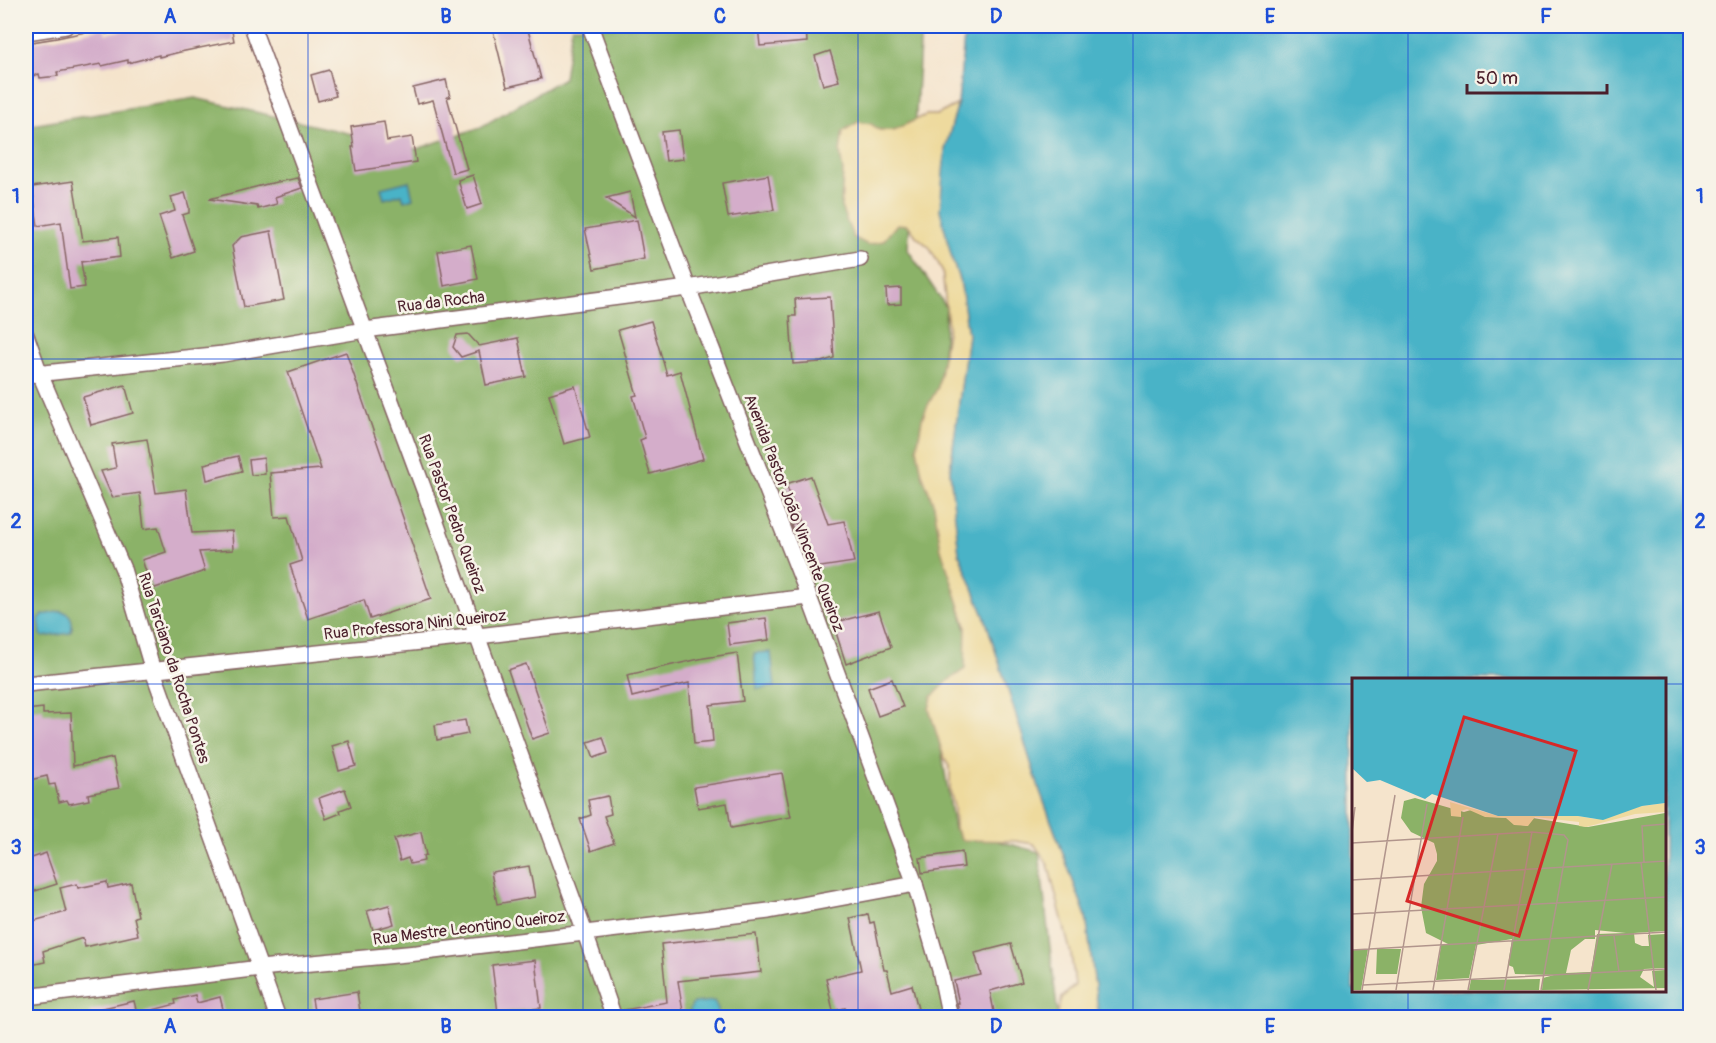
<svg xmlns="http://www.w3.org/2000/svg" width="1716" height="1043" font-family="Pangolin,sans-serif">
<rect width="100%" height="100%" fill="#f7f3e8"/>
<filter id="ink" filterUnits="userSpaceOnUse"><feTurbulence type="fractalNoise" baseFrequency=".0167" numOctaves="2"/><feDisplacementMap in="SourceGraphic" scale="12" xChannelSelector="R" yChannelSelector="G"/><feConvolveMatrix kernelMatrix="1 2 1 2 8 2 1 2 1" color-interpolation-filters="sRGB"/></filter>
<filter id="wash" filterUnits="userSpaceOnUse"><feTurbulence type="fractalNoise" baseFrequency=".008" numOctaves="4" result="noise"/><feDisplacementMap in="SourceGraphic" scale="24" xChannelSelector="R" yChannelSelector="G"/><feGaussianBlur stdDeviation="1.35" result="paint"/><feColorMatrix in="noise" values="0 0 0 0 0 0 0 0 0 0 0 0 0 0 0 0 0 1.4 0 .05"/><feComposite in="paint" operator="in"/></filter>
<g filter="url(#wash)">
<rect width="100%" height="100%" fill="#f5e4cc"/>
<polygon fill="#8bb267" stroke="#6a6849" stroke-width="1.5" points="572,26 921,26 908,250 946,307 934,505 977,675 935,710 954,829 1039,852 1058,1017 26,1018 26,126 195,98 417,149 481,127 564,78"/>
<polygon fill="#eeda9e" stroke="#9c7c64" stroke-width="1.5" points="958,104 945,150 952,259 961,285 968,335 950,471 959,553 985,618 1040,791 1086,916 1099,1017 1057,1017 1062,998 1075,985 1071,954 1048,864 1034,844 1015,841 962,840 955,829 954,807 950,791 950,768 944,758 929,709 932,697 949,680 965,669 966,626 941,549 934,505 922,474 917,448 922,419 927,407 938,387 948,326 942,270 929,247 916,236 908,225 897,224 883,241 868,245 853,237 841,207 843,172 840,152 843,131 858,122 871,124 879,130 894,130 926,115 937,115"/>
<g fill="#49b3c7" stroke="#4a6979" stroke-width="1.5" fill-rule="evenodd">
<path d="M965 26H1690V1017H1099L1086 916 1040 791 985 618 959 553 950 471 968 335 961 285 952 259 940 210 945 150 958 103ZM1353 680H1664V990H1353Z"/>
<polygon points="409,181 413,198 404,201 402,194 384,199 381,188"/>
<path d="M61 611C63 612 66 612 68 614 73 618 73 629 70 633L43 637 41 635 39 619 43 615Z"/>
<polygon points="771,652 775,687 757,689 754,653"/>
<polygon points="714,1001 718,1009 718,1017 690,1017 690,1009 693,1003"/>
</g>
<g id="blocks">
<g fill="#d4adca">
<polygon points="148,26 166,26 166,29 180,27 182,33 216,26 231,26 234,41 180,52 159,57 159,55 128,63 128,60 102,66 101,64 57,72 58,76 40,78 39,74 26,78 26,43 57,38 104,28 106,34"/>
<polygon points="492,26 527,26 541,79 507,87"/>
<polygon points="758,26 806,26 807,42 760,46"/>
<polygon points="830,51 839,81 823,85 815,56"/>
<polygon points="329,70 336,96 318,101 311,75"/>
<polygon points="446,80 450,97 447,97 467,169 453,173 433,100 417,104 413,88"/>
<polygon points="384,122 387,141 412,137 416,162 356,171 352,147 354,147 351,127"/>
<polygon points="679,130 683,159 666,161 662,132"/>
<polygon points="473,175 482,204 467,209 458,180"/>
<polygon points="768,175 774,210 728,217 722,183"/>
<polygon points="298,178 302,188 275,197 277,204 258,209 257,206 209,199 267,184"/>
<polygon points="73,181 83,241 118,237 120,257 81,262 85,287 70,289 61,222 38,226 32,187"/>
<polygon points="630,192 635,217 606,198"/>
<polygon points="185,193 189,207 189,213 182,215 194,251 173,258 159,216 175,211 171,197"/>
<polygon points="637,220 644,259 594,269 585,229"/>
<polygon points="271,231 284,300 244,307 232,246 241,237"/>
<polygon points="471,245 478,279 444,286 438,251"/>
<polygon points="901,288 901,304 887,305 886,289"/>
<polygon points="830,297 834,358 821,362 793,364 790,316 796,316 795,299"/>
<polygon points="651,321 667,375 680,371 703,459 650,474 640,440 645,438 633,396 637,395 618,330"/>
<polygon points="468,334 479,346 518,338 526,377 486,385 479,351 461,357 453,347 457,335"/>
<polygon points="346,352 431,599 370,619 364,600 308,619 290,565 302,561 289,516 274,517 270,473 321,469 288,372"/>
<polygon points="125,385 133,413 91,425 83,397"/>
<polygon points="575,386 590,437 564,444 549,394"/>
<polygon points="147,439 156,493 186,489 192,533 232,531 233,550 199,552 205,571 152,589 142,560 166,552 158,527 144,529 140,493 112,497 101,471 116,468 112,444"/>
<polygon points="238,456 242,471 207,480 204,464"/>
<polygon points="264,458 265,474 251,475 249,460"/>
<polygon points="811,476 828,524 844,521 854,562 808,569 791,525 800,523 786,484"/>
<polygon points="879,611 891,647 846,664 833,623"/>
<polygon points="766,618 769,640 730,645 727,623"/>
<polygon points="737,653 743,701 710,705 713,742 694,744 689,683 632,697 627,675 704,658"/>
<polygon points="526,664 550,733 532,739 508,670"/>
<polygon points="892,679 903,707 878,716 868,688"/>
<polygon points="43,708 43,714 71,713 73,766 113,758 119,788 88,794 89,800 69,804 67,800 59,802 55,784 49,785 47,776 26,781 26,710"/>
<polygon points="465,720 468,734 437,740 435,725"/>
<polygon points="603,737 608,753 594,758 588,742"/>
<polygon points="349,741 356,766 339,771 332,746"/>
<polygon points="782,773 791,817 731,828 727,803 698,808 694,787"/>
<polygon points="345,789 351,806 340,810 341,813 326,819 319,798"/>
<polygon points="608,796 611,814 604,816 614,843 591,851 580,819 591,815 588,800"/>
<polygon points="421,832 426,855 423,856 424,861 410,864 408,858 400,861 394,839"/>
<polygon points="962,852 964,867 922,873 920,858"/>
<polygon points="46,853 57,884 26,894 26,860"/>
<polygon points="529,866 535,897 497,904 491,872"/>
<polygon points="107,882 108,888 131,883 138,916 134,917 138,935 85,947 83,938 43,951 45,962 26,966 26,923 66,912 60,888 77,884 78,888"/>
<polygon points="389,905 394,924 373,930 367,911"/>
<polygon points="868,914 870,923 874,922 884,970 887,970 892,991 912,985 919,1013 903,1017 846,1017 845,1008 833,1011 826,978 861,970 850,918"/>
<polygon points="756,934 761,972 678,981 684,1017 625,1017 624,1010 667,1002 661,944"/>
<polygon points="1011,944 1022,982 990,991 995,1017 960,1017 957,1003 959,1003 954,981 981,975 975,953"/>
<polygon points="535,960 541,1008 498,1013 492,965"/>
<polygon points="357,992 361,1017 315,1017 312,999"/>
<polygon points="195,995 197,1003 220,997 225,1017 145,1017 145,1012 176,1004 175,1000"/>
<polygon points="134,1001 138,1017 91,1017 90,1011"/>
</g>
</g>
</g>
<g filter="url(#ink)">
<use href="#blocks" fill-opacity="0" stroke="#866463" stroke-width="1.5"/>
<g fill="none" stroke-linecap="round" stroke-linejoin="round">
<g stroke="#866463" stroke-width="18">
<g id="street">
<polyline points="252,26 426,495 585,933 614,1018"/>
<polyline points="590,26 688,288 809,597 915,884 940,970 950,1018"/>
<polyline points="26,32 66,26"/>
<polyline points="26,335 40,374 123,569 153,671 278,1018"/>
<polyline points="26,375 223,354 365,330 688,288 860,259"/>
<polyline points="26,684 478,636 809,597"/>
<polyline points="26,997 260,968 417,953 769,911 915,884"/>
</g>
</g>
<use href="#street" stroke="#fff" stroke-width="15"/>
</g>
</g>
<path fill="none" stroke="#1d4ed8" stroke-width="1.5" stroke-opacity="0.55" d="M308 26V1018M583 26V1018M858 26V1018M1133 26V1018M1408 26V680M26 359H1690M26 684H1353M1664 684H1690M1408 990V1018"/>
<g text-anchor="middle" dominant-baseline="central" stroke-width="5" stroke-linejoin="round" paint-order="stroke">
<g font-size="16" fill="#4a1f2b" stroke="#f7f3e8">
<text transform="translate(441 302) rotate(-7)">Rua da Rocha</text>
<text transform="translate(794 513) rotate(69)">Avenida Pastor João Vincente Queiroz</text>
<text transform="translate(452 514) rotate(70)">Rua Pastor Pedro Queiroz</text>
<text transform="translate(415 625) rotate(-6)">Rua Professora Nini Queiroz</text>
<text transform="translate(174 668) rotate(72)">Rua Tarciano da Rocha Pontes</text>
<text transform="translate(469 928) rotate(-7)">Rua Mestre Leontino Queiroz</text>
</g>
</g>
<g transform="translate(1352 678)">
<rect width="314" height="314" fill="#f5e4cc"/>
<path d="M63 120 112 134 119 132 140 139 160 140 162 146 175 148 181 140 236 149 313 135V253L282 255 283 265 290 268H297L296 257 313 256V290L292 291 288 299 302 309 300 293 313 292V310L190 312 191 300 202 297 163 296 161 289 156 287 160 261 124 267 117 300 84 302 89 267 96 266 74 255 69 229 72 206 85 183V176L82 165 59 154 49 140 52 123ZM243 252 274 255 245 256 239 294 214 295 219 272 233 261H243ZM16 271 9 312H0V272ZM25 271H49L45 296H24ZM188 301 187 312H117L119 302Z" fill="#8bb267" fill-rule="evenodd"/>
<path d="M98 124 146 138H226L243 141 290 128 314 125 313 134 283 136 234 149 227 148V144L183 139 176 148 162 147 154 140 133 139 115 131 109 133V139L99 138Z" fill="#eeda9e"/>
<path d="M0 1H313V125L290 128 251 142 226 138H146L80 116 73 121 28 102 15 104 0 90Z" fill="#49b3c7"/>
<path fill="none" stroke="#b1958c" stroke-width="1.5" d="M0 154 3 129M0 165 180 154 212 157 216 162 189 312M289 184 304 312M292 184 290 148 314 146M0 202 314 183M0 236 314 219M262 258 267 294M0 272 314 254M11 307 314 291M10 312 43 117M44 312 75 126M81 312 111 139M116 312 146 156M152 312 180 154M236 312 260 186"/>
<path fill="#d62828" fill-opacity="0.15" stroke="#d62828" stroke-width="3" d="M112 39 224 73 167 258 55 223Z"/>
<rect width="314" height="314" fill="none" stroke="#4a1f2b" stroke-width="3"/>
</g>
<rect width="1716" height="1043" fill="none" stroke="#f7f3e8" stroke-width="66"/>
<path d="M1467 84v9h140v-9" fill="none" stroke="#4a1f2b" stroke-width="3"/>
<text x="1476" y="84" font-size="18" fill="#4a1f2b" stroke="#f7f3e8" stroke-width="4.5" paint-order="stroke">50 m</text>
<rect x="33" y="33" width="1650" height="977" fill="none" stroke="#1d4ed8" stroke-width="2"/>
<g font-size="20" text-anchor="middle" font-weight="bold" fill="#1d4ed8">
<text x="170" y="23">A</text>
<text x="446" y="23">B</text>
<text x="720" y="23">C</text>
<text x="996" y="23">D</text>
<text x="1270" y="23">E</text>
<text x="1546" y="23">F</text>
<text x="16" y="203">1</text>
<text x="1700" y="203">1</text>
<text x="16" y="528">2</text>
<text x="1700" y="528">2</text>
<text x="16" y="854">3</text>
<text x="1700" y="854">3</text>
<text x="170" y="1033">A</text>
<text x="446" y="1033">B</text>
<text x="720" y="1033">C</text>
<text x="996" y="1033">D</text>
<text x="1270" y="1033">E</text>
<text x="1546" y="1033">F</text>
</g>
</svg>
